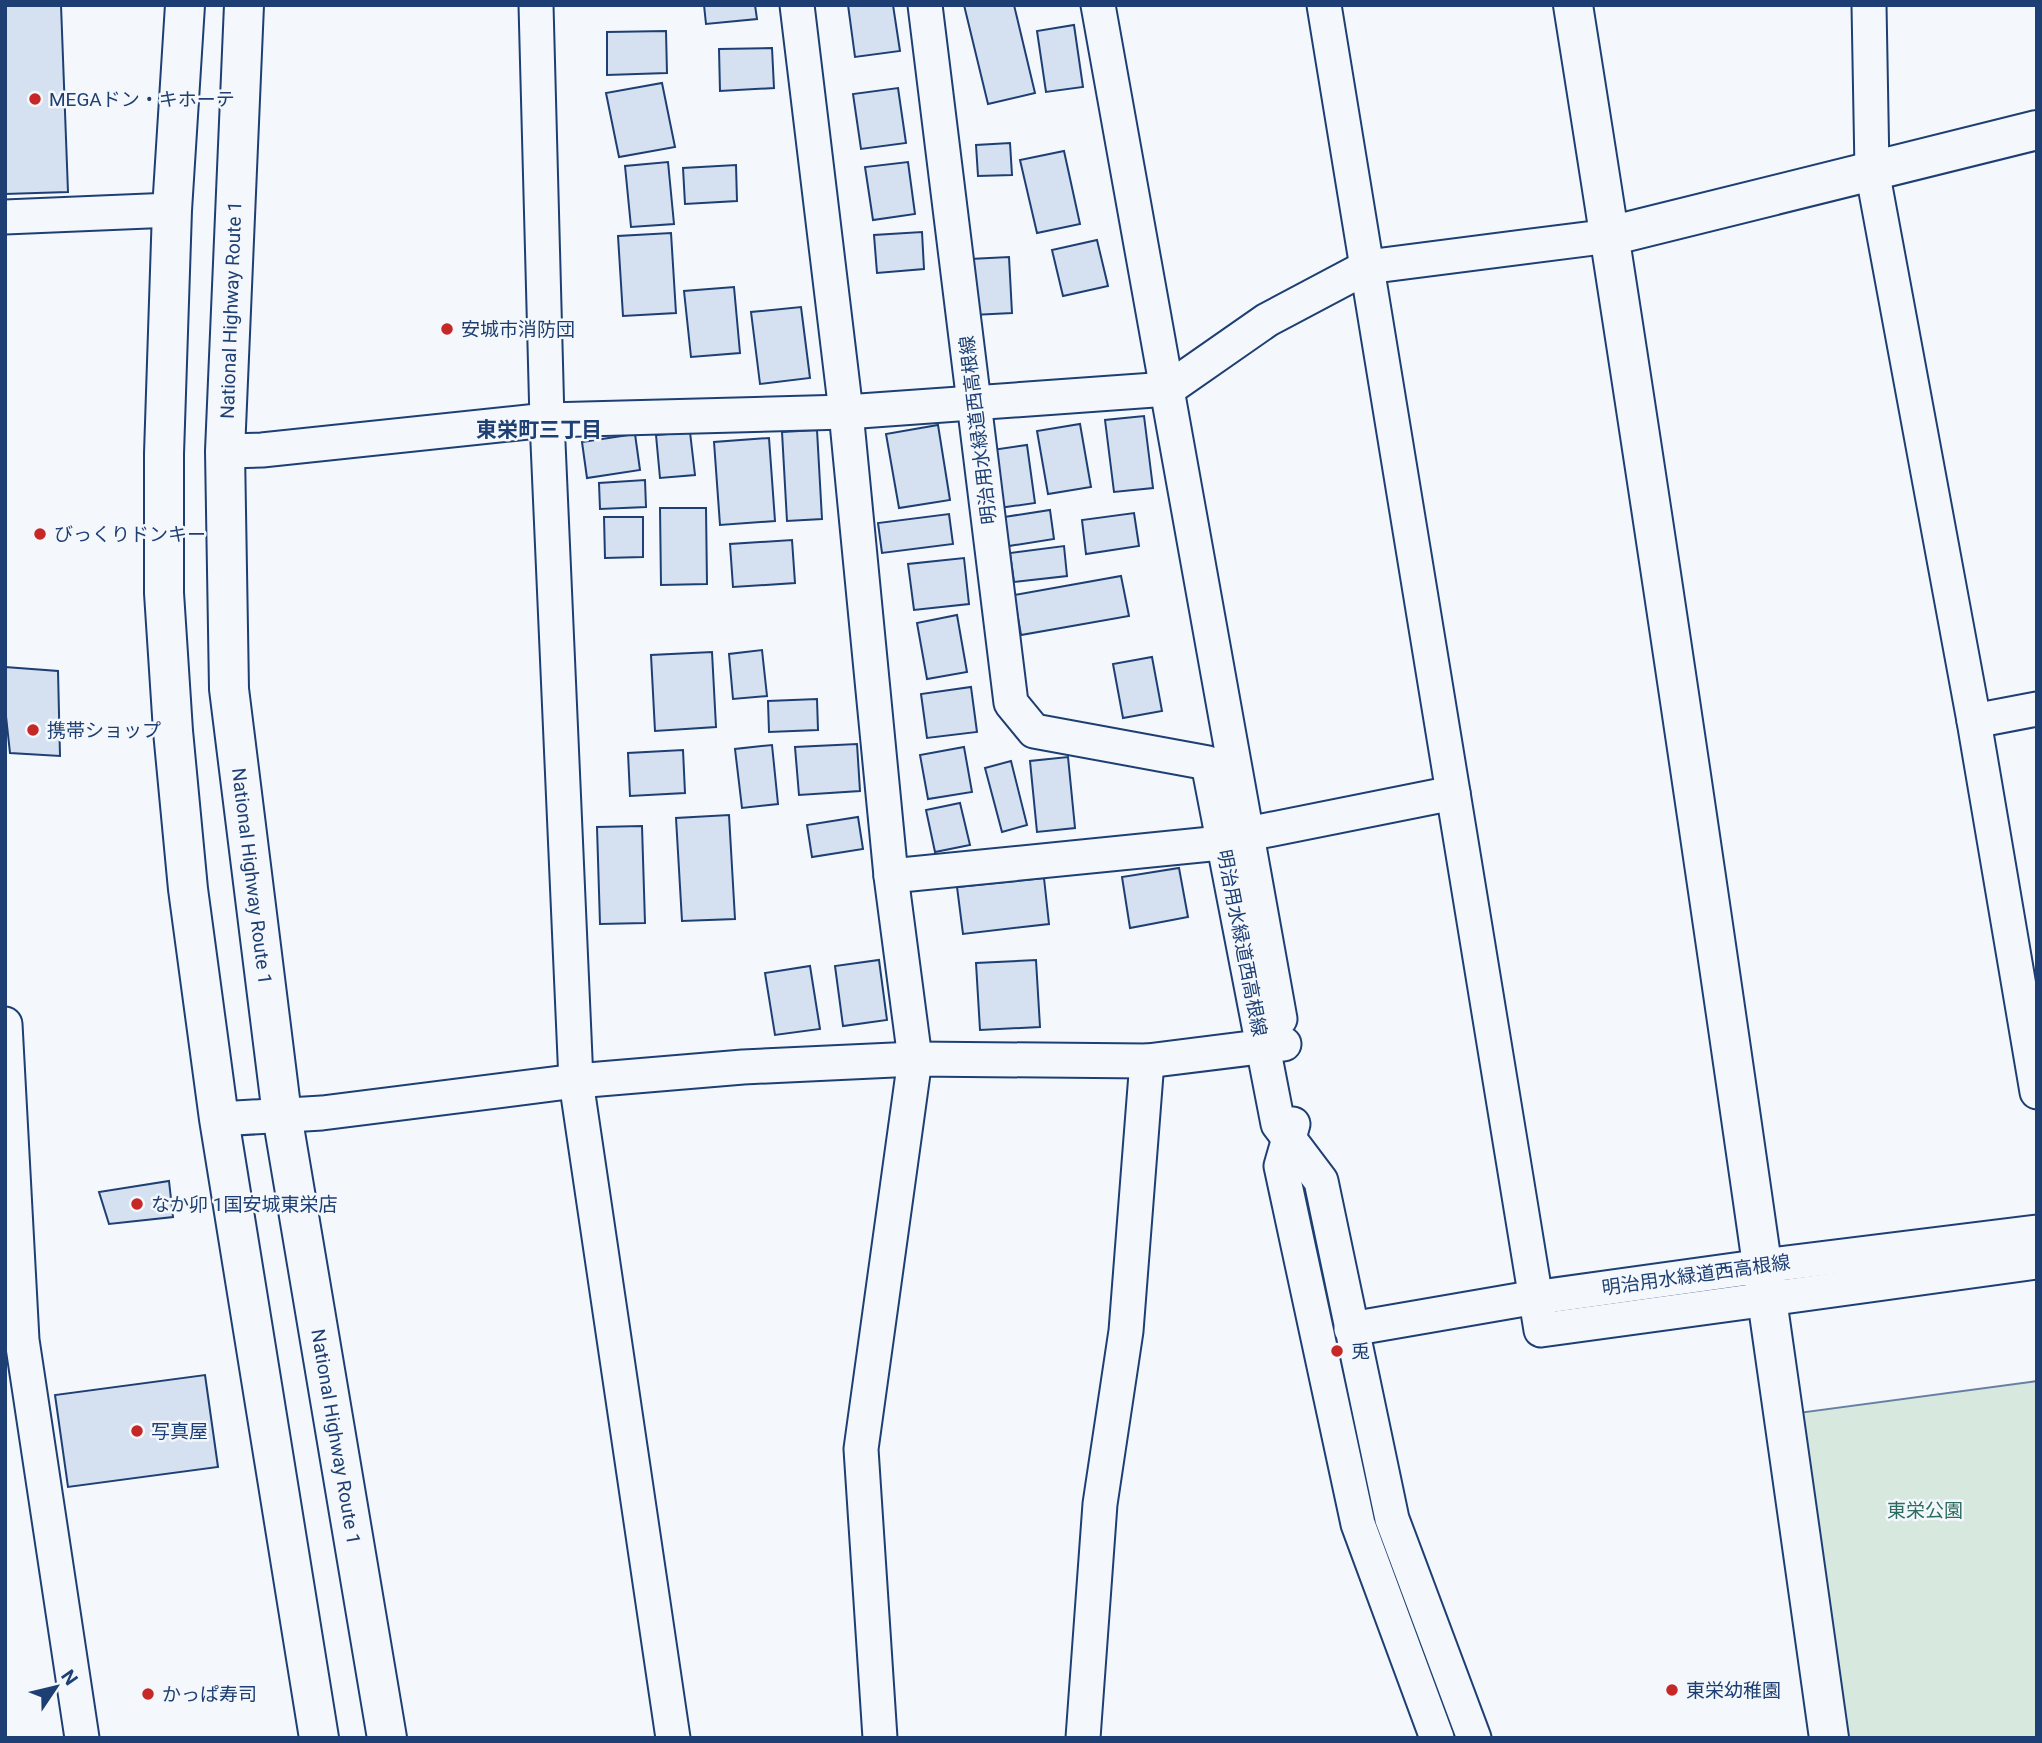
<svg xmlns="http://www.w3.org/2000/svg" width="2042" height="1743" font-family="Roboto,'Noto Sans JP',sans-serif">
<rect width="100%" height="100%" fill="#f4f7fb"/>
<polygon fill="#d7e8df" stroke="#687fa3" stroke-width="2" points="2037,1381 2037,1738 1844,1738 1798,1413"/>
<g fill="#d5e0f0" stroke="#1d3f73" stroke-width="2">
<polygon points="5,5 61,5 68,192 5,194"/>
<polygon points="704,5 755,5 757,19 706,24"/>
<polygon points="848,5 893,5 900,51 855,57"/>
<polygon points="964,5 1014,5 1035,93 988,104"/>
<polygon points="1074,25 1083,87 1046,92 1037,31"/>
<polygon points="666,31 667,73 607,75 607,32"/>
<polygon points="772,48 774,88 720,91 719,49"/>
<polygon points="662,83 675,147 619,157 606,93"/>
<polygon points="898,88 906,143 861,149 853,94"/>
<polygon points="1010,143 1012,175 978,176 976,145"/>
<polygon points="1064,151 1080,224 1037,233 1020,160"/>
<polygon points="668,162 674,224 631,227 625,166"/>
<polygon points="908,162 915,214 873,220 865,167"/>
<polygon points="736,165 737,201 685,204 683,168"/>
<polygon points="922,232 924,269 877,273 874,235"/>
<polygon points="671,233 676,313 623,316 618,236"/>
<polygon points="1097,240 1108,286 1063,296 1052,250"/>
<polygon points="1009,257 1012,313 973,315 970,259"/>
<polygon points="734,287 740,353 691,357 684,291"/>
<polygon points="801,307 810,378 760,384 751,312"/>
<polygon points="1144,416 1153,488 1114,492 1105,420"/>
<polygon points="1080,424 1091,487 1048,494 1037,431"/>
<polygon points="938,425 950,500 899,508 886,434"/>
<polygon points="817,430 822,519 787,521 782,432"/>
<polygon points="690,432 695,475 660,478 656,435"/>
<polygon points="635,434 640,470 587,478 582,442"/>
<polygon points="769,438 775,521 720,525 714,442"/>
<polygon points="1027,445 1035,503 999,508 992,450"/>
<polygon points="645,480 646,507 600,509 599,483"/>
<polygon points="660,508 706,508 707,584 661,585"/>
<polygon points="1050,510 1054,539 1009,546 1004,517"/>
<polygon points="1134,513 1139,546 1086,554 1082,520"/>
<polygon points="949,514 953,544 882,553 878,523"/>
<polygon points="604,517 643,517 643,557 605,558"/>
<polygon points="792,540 795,583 733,587 730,544"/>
<polygon points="1064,546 1067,576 1014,582 1010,553"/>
<polygon points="964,558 969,604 914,610 908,564"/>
<polygon points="1121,576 1129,616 1021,635 1014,595"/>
<polygon points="957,615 967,672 927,679 917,623"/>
<polygon points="762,650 767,696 733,699 729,654"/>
<polygon points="712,652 716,727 655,731 651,655"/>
<polygon points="1152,657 1162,711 1123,718 1113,664"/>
<polygon points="5,667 58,671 60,756 10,753 5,707"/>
<polygon points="971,687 977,732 927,738 921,694"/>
<polygon points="817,699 818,730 769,732 768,701"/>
<polygon points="857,744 860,791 799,795 795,747"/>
<polygon points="772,745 778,804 742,808 735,749"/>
<polygon points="964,747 972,792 928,799 920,755"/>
<polygon points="683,750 685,793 630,796 628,753"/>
<polygon points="1068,757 1075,828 1037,832 1030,761"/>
<polygon points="1011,761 1027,825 1002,832 985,768"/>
<polygon points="960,803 970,845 935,852 926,810"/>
<polygon points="729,815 735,919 682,921 676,818"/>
<polygon points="858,817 863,849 812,857 807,825"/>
<polygon points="642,826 645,923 600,924 597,827"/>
<polygon points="1179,868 1188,917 1130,928 1122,877"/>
<polygon points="1044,878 1049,924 963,934 957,887"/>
<polygon points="879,960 887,1020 843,1026 835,966"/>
<polygon points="1036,960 1040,1027 980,1030 976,963"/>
<polygon points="810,966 820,1029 775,1035 765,973"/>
<polygon points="169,1181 173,1217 109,1224 99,1192"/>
<polygon points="205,1375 218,1467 68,1487 55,1395"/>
</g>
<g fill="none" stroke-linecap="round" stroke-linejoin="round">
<g stroke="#1d3f73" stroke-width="37">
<g id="street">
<polyline points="536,5 547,420 576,1081 673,1738"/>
<polyline points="797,5 846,412 891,876 915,1059 861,1449 880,1738"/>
<polyline points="925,5 1011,703 1034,731 1208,763 1278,1124 1321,1181 1392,1519 1474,1738"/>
<polyline points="1098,5 1280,1019"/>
<polyline points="1324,5 1541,1330 2037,1262"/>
<polyline points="1869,5 1872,170 1974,721 2037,1092"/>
<polyline points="5,217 172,210"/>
<polyline points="225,451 262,450 547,420 846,412 1168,389 1267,320 1367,267 1610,236"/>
<polyline points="1974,721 2037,709"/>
<polyline points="891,876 1231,842 1248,834 1453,793"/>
<polyline points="5,1024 22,1340 82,1738"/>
<polyline points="219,1119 322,1113 576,1081 743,1067 915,1059 1147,1061 1284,1044"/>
<polyline points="1293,1124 1281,1166 1358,1524 1437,1738"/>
<polyline points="1351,1329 1519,1300 1763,1266 2037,1232"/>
<polyline points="1083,1738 1100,1504 1126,1331 1147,1061"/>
</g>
</g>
<g stroke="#1d3f73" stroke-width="42">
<g id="secondary">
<path d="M1573 5C1665 582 1748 1160 1829 1738"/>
<polyline points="1610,236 2037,130"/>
</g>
</g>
<g stroke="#1d3f73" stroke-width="42">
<g id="highway">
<polyline points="185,5 172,210 164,454 164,593 173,731 188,889 219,1119 319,1738"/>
<path id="s1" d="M244 5 225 451 229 689 282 1115 387 1738"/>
</g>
</g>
<use href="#street" stroke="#f4f7fb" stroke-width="33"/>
<use href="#secondary" stroke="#f4f7fb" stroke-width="38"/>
<use href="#highway" stroke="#f4f7fb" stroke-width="38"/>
</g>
<g fill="#c62828" stroke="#f4f7fb" stroke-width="2.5">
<circle cx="35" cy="99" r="7"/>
<circle cx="447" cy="329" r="7"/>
<circle cx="40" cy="534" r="7"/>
<circle cx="33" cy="730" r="7"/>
<circle cx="137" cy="1204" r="7"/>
<circle cx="1337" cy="1351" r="7"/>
<circle cx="137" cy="1431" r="7"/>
<circle cx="1672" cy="1690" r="7"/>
<circle cx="148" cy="1694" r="7"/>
</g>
<g text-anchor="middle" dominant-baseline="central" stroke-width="5" stroke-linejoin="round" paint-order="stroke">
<g font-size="19" fill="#1d3f73" stroke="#f4f7fb" text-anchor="start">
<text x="49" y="99">MEGAドン・キホーテ</text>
<text x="461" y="329">安城市消防団</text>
<text x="54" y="534">びっくりドンキー</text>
<text x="47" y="730">携帯ショップ</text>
<text x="151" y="1204">なか卯 1国安城東栄店</text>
<text x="1351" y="1351">兎</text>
<text x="151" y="1431">写真屋</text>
<text x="1686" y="1690">東栄幼稚園</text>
<text x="162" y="1694">かっぱ寿司</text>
</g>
<g font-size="19" fill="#1d3f73" stroke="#f4f7fb">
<text transform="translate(231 310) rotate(-88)">National Highway Route 1</text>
<text transform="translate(978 430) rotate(-97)">明治用水緑道西高根線</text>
<text stroke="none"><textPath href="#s1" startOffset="873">National Highway Route 1</textPath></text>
<text transform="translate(1242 943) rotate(79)">明治用水緑道西高根線</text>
<text transform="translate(1696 1275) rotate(-8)">明治用水緑道西高根線</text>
<text stroke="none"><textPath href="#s1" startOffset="1440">National Highway Route 1</textPath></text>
</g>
<g font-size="19" fill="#2c6c60" stroke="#f4f7fb">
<text x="1925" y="1510">東栄公園</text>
</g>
<g font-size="21" font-weight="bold" fill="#1d3f73" stroke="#f4f7fb">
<text x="539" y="430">東栄町三丁目</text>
</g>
</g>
<rect width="2042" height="1743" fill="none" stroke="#1d3f73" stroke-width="14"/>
<g transform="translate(56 1687) rotate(55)" stroke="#f4f7fb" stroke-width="5" paint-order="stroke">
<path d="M0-5L12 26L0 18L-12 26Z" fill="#1d3f73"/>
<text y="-10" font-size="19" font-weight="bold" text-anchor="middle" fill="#1d3f73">N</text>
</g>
</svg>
